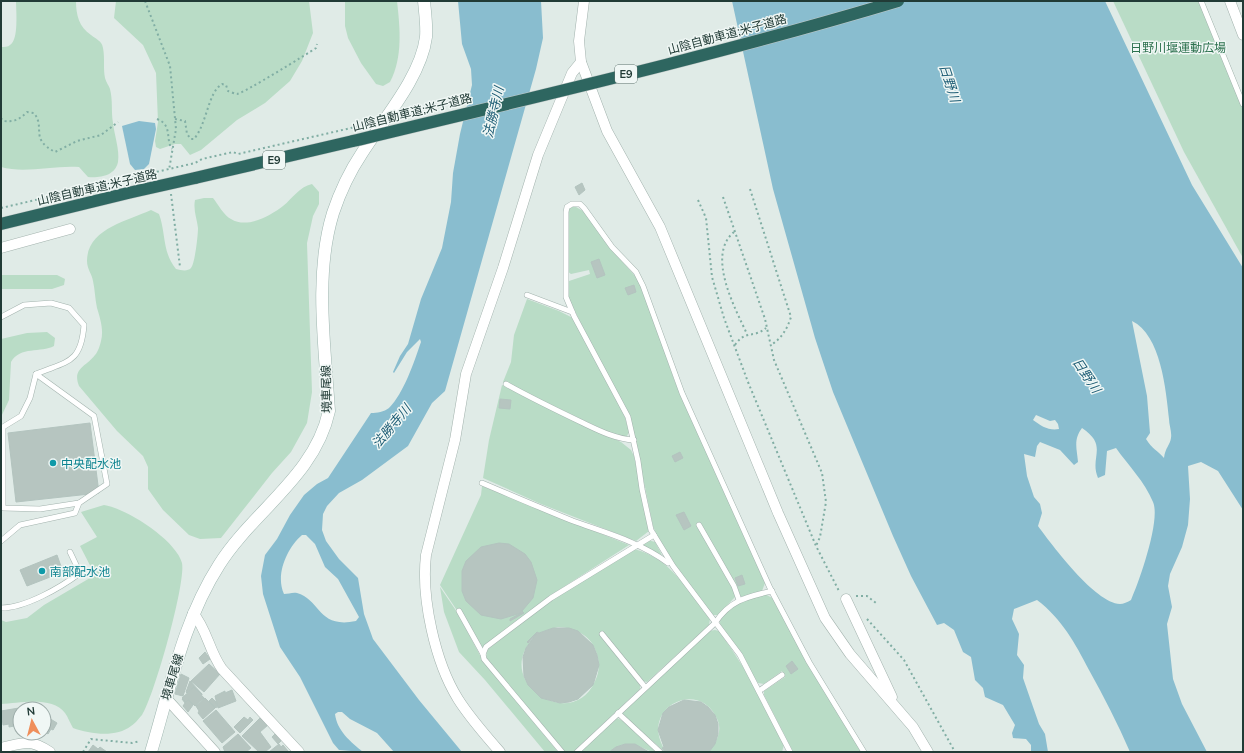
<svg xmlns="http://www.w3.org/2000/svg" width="1244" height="753" font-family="Mulish,'Noto Sans JP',sans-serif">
<rect width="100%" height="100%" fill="#e0ebe7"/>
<g fill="#b9dcc6" fill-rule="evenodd">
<path d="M16 1H76C76 15 79 27 91 35 96 39 102 41 103 48 105 58 103 69 105 78 106 82 109 86 110 89 113 101 111 111 113 123 114 134 120 150 118 162 115 176 100 178 88 177L79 167C54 165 25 174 1 167V47C4 47 8 47 10 45 19 40 16 10 16 1Z"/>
<polygon points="116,1 309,1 313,33 302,61 290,81 265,103 237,120 201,150 190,155 181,144 175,144 160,149 156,147 155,141 158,122 156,73 143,45 114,18"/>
<path d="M345 1H397C400 28 403 57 390 82L383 86 376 84 361 63 348 38 345 26Z"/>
<polygon points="1113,1 1204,1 1243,97 1243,258 1184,152"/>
<path d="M312 184 319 192V204L313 216 307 243 312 392 307 423 291 452 272 473 221 538 200 539 189 535 163 510 148 489V467L143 456 117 431 79 386C72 368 86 367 95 355 98 352 100 345 101 341 104 330 100 318 97 308 95 299 95 290 93 281 92 274 87 269 87 261 87 229 127 221 151 210L159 214C166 233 162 252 176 269 181 270 187 272 191 268 195 263 198 235 198 228 197 219 193 210 195 200L204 198H213C218 204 224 216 231 219 247 229 270 216 283 206 293 198 299 187 312 184Z"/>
<path d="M570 207H576L583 211 611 249 636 277 643 290 675 382 765 583 762 591 741 597 731 579 735 597 718 615H712C691 587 666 559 653 526L633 429 569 299 567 284 569 281 590 274 589 270 571 274 567 271 568 213Z"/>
<polygon points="1,275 57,275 65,279 64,285 52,289 1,289"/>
<polygon points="527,299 559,311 573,318 624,414 629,432 627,436 617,436 503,382 511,362 514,335"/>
<path d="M47 332 55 338 54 346C41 353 20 346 11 362L9 400 1 417V339L27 333Z"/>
<polygon points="502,385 621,442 631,450 634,456 649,531 636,541 541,504 483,478 489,440"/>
<polygon points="482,486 629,545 548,597 482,648 440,585 481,495"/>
<path d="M104 505C126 508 176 540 182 563 186 583 154 697 142 715 139 718 135 724 131 726 116 738 90 734 73 728 70 723 68 717 65 713 53 696 20 703 1 704V620L6 622 27 618 44 605 95 575 80 546 97 537 81 512Z"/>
<polygon points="648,540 655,542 662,555 640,545"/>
<path d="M634 549C671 558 688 591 710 619L709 625 647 682 643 681 600 634 640 685V689L573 752H563L486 659 487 650 553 599ZM558 627C574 628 589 634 595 649 600 660 600 671 595 681 572 735 487 679 537 635L528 643H527L537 632 539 633Z"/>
<polygon points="440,587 457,612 483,661 558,752 545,752 485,680 459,652 444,612"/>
<path d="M765 594 774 599 800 650 862 752H793L764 695V691L785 677 782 671 764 684 758 683 720 624C719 606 753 598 765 594Z"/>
<path d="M715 630 719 631C745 667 766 705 784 745L782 752H709C716 743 722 732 718 721 702 678 641 705 663 747L662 748 665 752 623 715V711L708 631Z"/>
<path d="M617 718 623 721 656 752C646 752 639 743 627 744 619 744 614 750 607 752 599 753 588 752 579 752Z"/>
</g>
<g fill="#89bdcf" fill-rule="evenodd">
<path d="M458 1H541L543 38 536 69 445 391 432 403 408 446 362 480 339 493 327 506 323 514 322 530 326 541 339 559 358 578 364 614 373 639 419 700 462 752H394L377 733 350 719 342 712H338L335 714C337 731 351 742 363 752L339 750 333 743 300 677 280 647 263 594 261 576 265 555 277 539 290 515 304 495 317 484 328 478 371 413C377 413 384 412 389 408 404 393 414 362 421 342L420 339 407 352 394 373 393 372 400 356 408 344 421 299 442 248 451 202 453 173 460 134 472 85 471 69 462 44ZM302 535H306L315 544 325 567 338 579 359 617 356 621C318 629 321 600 297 593 293 592 288 594 284 594 275 575 287 548 302 535Z"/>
<path d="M732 1H1105L1192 185 1243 268V510L1218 471 1201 462 1188 466 1190 499 1188 525 1182 547 1170 574 1168 586 1172 607 1167 624 1173 679 1182 704 1207 752H1130C1118 724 1104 697 1089 670 1075 643 1062 619 1037 600L1014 609 1012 619 1019 634 1017 655 1024 665 1023 678 1039 724 1045 734 1048 752H1031V745L1026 739 1013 738 1012 733 1015 725 1003 705 985 697 983 688 975 680 971 657 963 652 954 630 944 623 937 625 911 576 893 536 833 392 815 338 773 189ZM1132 321C1161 335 1166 390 1169 419 1169 425 1172 432 1171 438 1170 445 1165 448 1164 458 1157 450 1152 449 1146 439L1150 433 1147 396ZM1036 415 1050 421 1055 420 1058 424 1059 429C1049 431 1041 426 1033 420ZM1082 428C1109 446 1089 457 1098 478L1105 475 1107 451 1116 448C1128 465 1145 482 1153 502 1161 520 1139 582 1131 600 1128 602 1123 604 1120 604 1095 603 1052 545 1038 526L1042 513 1040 504 1034 497 1027 476 1024 454 1035 457 1037 446 1040 442 1060 450 1074 465 1078 462C1077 449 1073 440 1082 428Z"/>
<polygon points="139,121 155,123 156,129 149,164 144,169 135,170 130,164 122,126"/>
</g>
<g fill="#b6c5c0" stroke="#b3c4bf">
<polygon points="582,183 585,190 579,195 575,187"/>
<polygon points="599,259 605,275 597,278 591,262"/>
<polygon points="634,285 636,292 628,295 625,288"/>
<polygon points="500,399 511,400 510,409 499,408"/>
<polygon points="90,423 99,493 16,502 8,433"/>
<polygon points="680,452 683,458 675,462 672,456"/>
<polygon points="684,512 691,526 684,530 676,515"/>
<polygon points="499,543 509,544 525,554 531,562 537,580 533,598 522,611 524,613 510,621 510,619 521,613 501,619 481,615 466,601 462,591 462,571 466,561 481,547"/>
<polygon points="57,555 63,572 27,586 20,570"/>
<polygon points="742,575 745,584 738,586 735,578"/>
<polygon points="553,628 569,628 578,631 593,645 597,655 599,665 593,685 578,699 569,702 560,703 541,698 528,685 524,676 523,657 526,648 536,634 528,643 527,642 537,632 539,633"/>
<polygon points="205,652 210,659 203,664 199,658"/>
<polygon points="792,661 798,669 791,674 786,666"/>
<polygon points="209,664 220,674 204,692 191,681"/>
<polygon points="181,674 189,678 183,696 175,694"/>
<polygon points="190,681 202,694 202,695 194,687 187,693 186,692"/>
<polygon points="194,687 204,698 195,706 189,700 186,702 182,698"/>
<polygon points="232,690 236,701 218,708 215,696 225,691 225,693"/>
<polygon points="205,698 215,708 203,719 198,713 199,711 196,706"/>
<polygon points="212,698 216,702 217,706 216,708 209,701"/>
<polygon points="182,699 186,702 188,700 193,705 188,712 183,706 185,703"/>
<polygon points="684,700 701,702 708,707 715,715 718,724 718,734 715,744 709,752 665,752 662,748 664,747 658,730 663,713 669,707"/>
<polygon points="19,708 20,725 9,727 9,724 3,725 1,711"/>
<polygon points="216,710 235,732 222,743 203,721"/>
<polygon points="44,715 57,723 53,730 51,729 48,734 44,731"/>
<polygon points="244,717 248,720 250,717 253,720 240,733 234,727"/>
<polygon points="261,717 268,725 260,732 271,747 265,752 259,752 242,736"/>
<polygon points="276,733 282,740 278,744 272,737"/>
<polygon points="238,734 251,748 246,752 225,752 223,747"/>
<polygon points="279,744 281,747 283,745 288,751 269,752"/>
<polygon points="625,744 635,744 649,752 609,752 616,747"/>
<polygon points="93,745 98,749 100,747 107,752 88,752"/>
</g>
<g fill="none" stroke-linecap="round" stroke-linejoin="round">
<g stroke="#a3b3ae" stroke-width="6">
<g id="lane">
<polyline points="1201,1 1243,104"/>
<polyline points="527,295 572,312"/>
<path d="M1 317 24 305 51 303 69 308 84 325C81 364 67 361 36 374"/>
<polygon points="36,374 94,416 107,484 79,503 40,509 3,508 3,427 21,416 30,398"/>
<path d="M506 384C531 398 556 410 581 422 598 430 615 439 634 440"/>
<path d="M482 483C513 496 543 509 573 521 606 533 640 542 668 563"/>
<polyline points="699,525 734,586 739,600"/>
<polyline points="1,541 20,525 75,513 79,503"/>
<path d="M1 608C25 608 60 588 80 573L70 552"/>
<polyline points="459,611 483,654"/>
<polyline points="602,634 645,687"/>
<polyline points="759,691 782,675"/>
<polyline points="618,713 660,752"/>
<polyline points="562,752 484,659 483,654 486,647 551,598 654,535"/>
<path d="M577 752 715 623C730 600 747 597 772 591"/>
<polyline points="790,752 740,655 673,566 651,530 642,489 638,461 628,417 574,316 566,297 566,212 567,207 572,204 580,204 584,208 612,247 636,272 643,286 682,393 770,588 809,662 864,752"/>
</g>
</g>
<g stroke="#a3b3ae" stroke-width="11">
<g id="street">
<polyline points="584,1 579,41 581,62 607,131 660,227 778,513 825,618 850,654 913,727 928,752"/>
<polyline points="1230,1 1243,35"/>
<polyline points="1,248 70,229"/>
<polyline points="846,599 892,697"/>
<path d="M193 613C207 629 209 651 222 669L299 752"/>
<polyline points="166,698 215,752"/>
<path d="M1 748C24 743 29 738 50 752"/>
<path d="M500 752C485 735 470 718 458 699 435 662 421 598 426 555L455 440 466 374 503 268 538 155 572 73 581 62"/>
</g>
</g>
<g stroke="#9fb6b0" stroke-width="13">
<path id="secondary" d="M151 752C170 689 183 621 219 565 253 511 315 476 329 411 325 348 314 274 333 213 340 192 350 171 362 153 383 120 421 77 426 37 427 26 425 12 424 1"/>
</g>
<g stroke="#c1c8c7" stroke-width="13">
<g id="highway">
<polyline points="195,178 353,141"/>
<polyline points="1,224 128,193"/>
</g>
</g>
<g stroke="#81aea4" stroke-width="2" stroke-dasharray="2 3" stroke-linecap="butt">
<polyline points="145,1 170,66 176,129 169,170"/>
<path d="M1 118 3 121C14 122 19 120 27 112L34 113C46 129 29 138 55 152L77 141 101 135 118 122"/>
<path d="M157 119C173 125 165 139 172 149"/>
<path d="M175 119 185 121 187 134 191 139H194C207 124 208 92 222 84L226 85 228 91C231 92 235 94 237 94 244 93 307 54 316 48L317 44"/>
<path d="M750 189 791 317C787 329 782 338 771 345"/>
<polyline points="171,194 180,267"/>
<polyline points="723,197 765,319 774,360 822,473 826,502 820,537 816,546"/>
<polyline points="698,200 706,218 712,277 724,318 748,382 816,546 839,591"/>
<polyline points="1,208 195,163 202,159 233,152 238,154 351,128"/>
<path d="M734 232C706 255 735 308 747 334"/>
<path d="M735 345C746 329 753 339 766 328"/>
<polyline points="856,596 867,596 876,603"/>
<polyline points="867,619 904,660 955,752"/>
<polyline points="83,752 91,739 132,743 140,741"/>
</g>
<use href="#lane" stroke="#fff" stroke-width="5"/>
<use href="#street" stroke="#fff" stroke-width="10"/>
<use href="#secondary" stroke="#fff" stroke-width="12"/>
<use href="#highway" stroke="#2e6660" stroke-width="12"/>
<g stroke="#c1c8c7" stroke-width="13" stroke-linecap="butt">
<g id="highway-bridge">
<path d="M353 141C535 97 718 55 898 1"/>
<polyline points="128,193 195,178"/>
</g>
</g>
<polyline stroke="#81aea4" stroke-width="2" stroke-dasharray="2 3" stroke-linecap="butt" points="351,128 413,114"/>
<use href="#highway-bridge" stroke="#2e6660" stroke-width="12"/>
</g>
<g fill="#0f9aa8" stroke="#f0f7f5" stroke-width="1.5">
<circle cx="53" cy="463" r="4"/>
<circle cx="42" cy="571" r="4"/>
</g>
<g text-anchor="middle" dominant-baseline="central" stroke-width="3" stroke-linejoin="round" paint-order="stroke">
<g fill="#f0f7f5" stroke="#5f736f" stroke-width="1">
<rect x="615" y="65" width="22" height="18" rx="3"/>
<rect x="263" y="151" width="22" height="18" rx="3"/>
</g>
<g font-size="11" font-weight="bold" fill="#213b36">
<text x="626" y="74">E9</text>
<text x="274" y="160">E9</text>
</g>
<g font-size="12" fill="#213b36" stroke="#f0f7f5">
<text transform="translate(727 34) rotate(-15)">山陰自動車道;米子道路</text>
<text transform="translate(412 112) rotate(-14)">山陰自動車道;米子道路</text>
<text transform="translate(97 187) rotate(-13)">山陰自動車道;米子道路</text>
<text transform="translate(326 389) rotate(-91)">境車尾線</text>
<text transform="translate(172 677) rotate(-73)">境車尾線</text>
</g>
<g font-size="12" fill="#2c714e" stroke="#f0f7f5">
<text x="1178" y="47">日野川堰運動広場</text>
</g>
<g font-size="12" fill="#0d838f" stroke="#f0f7f5" text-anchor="start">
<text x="61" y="463">中央配水池</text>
<text x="50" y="571">南部配水池</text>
</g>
<g font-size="13" font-style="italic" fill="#1d5d75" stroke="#f0f7f5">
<text transform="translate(950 83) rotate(72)">日野川</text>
<text transform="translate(493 112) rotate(-77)">法勝寺川</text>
<text transform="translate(1087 375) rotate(56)">日野川</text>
<text transform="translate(391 426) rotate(-50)">法勝寺川</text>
</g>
</g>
<rect width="1244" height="753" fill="none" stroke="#213b36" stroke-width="4"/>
<g transform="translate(32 721) rotate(353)"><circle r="19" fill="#f0f7f5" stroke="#9daca9"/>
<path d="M0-3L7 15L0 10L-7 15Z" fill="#ef8e5a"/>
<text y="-6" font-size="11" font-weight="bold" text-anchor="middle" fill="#213b36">N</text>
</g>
</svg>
